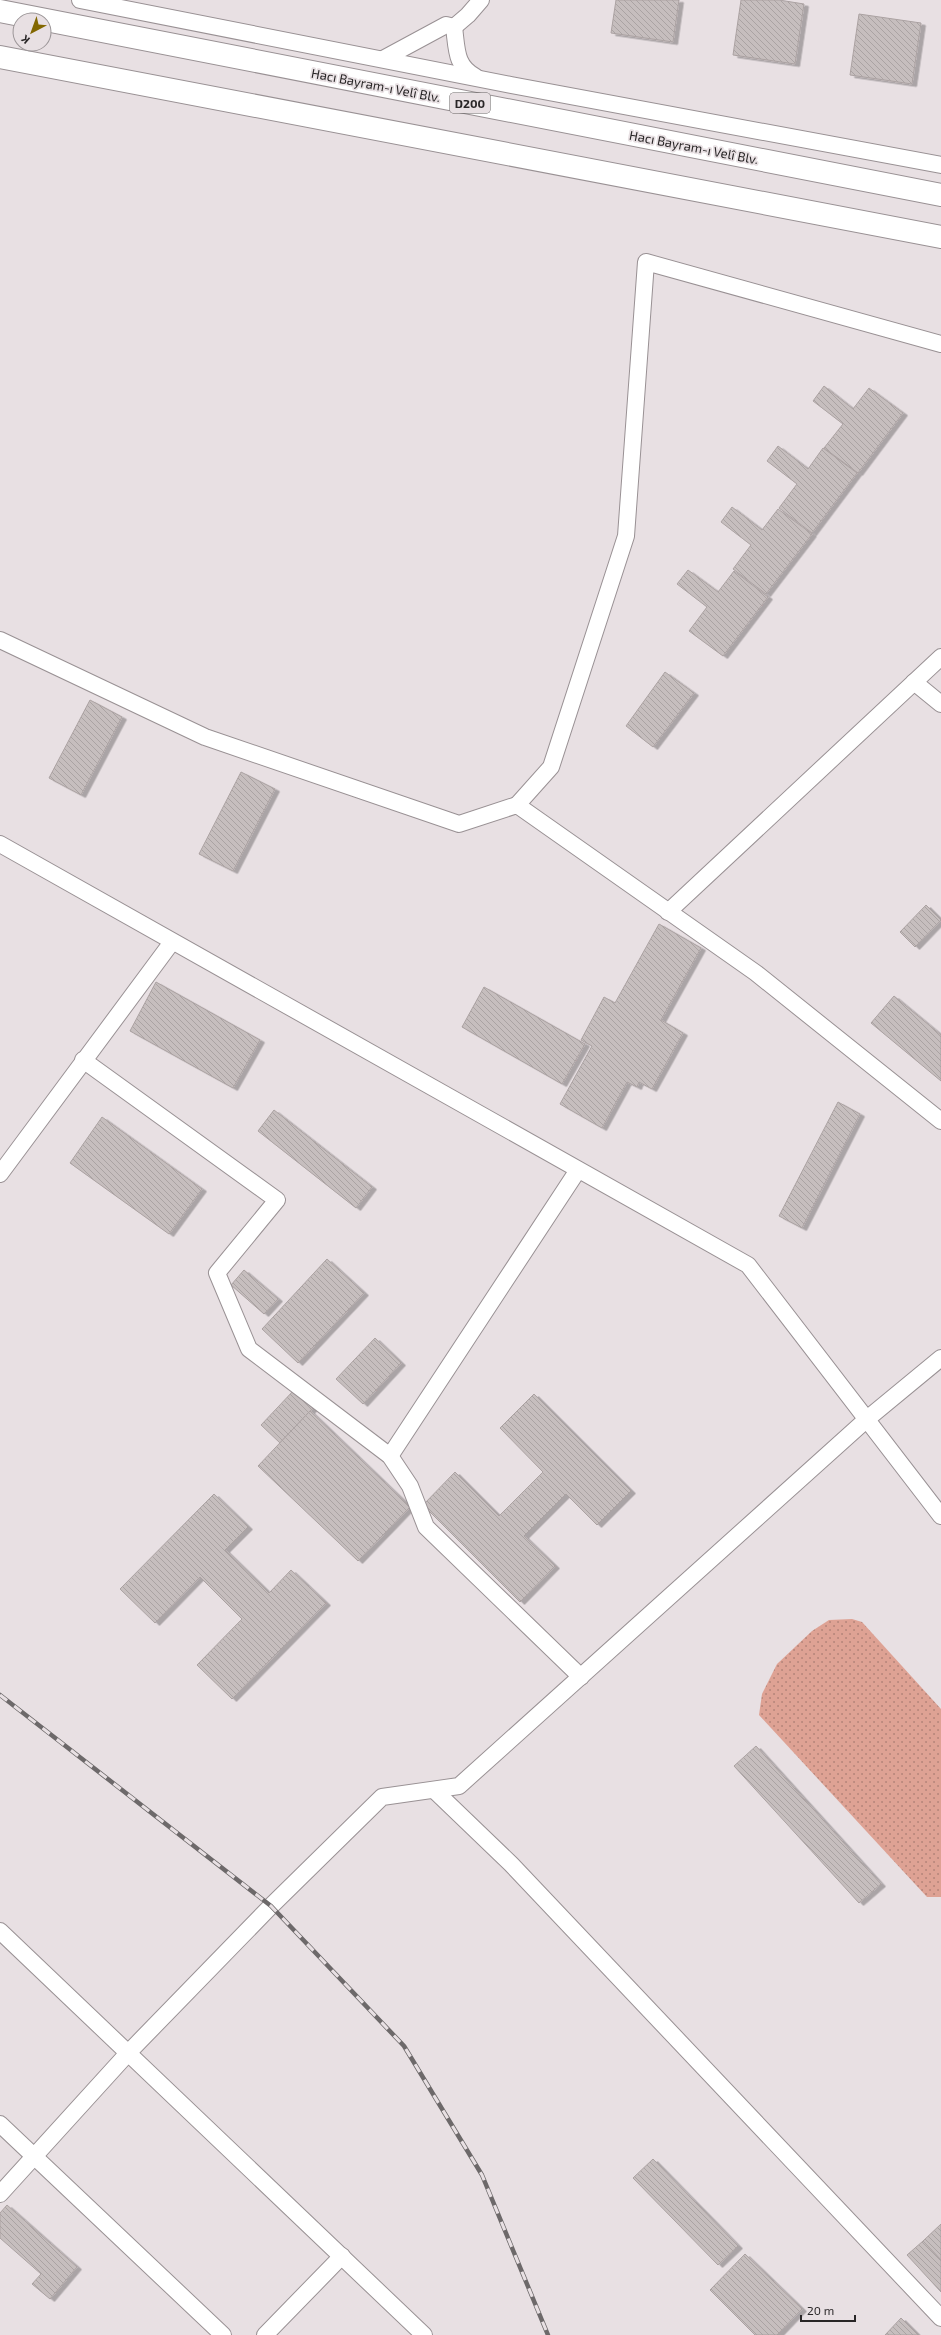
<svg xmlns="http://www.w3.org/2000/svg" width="941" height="2335" font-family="'Exo 2',sans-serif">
<defs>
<pattern id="grass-dots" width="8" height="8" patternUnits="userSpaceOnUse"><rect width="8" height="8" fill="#dea294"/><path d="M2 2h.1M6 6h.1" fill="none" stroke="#b48479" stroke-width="1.8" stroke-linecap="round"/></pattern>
<pattern id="building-back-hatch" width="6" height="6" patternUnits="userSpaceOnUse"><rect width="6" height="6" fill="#c6bebe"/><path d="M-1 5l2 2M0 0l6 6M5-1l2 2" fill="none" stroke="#aaa3a3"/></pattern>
<filter id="shadow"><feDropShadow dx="4.5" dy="2.5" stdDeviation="0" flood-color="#0004"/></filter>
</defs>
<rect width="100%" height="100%" fill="#e8e0e3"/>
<polygon fill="url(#grass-dots)" points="852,1619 862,1622 941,1709 941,1897 927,1897 759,1715 762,1694 777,1664 812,1631 829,1620"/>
<g fill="url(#building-back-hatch)" stroke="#aba2a2" filter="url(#shadow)">
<polygon points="616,0 679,0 673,42 611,33"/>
<polygon points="741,0 779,0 804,4 795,64 733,55"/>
<polygon points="859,14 921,23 912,84 850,75"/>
<polygon points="824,386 853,409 869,388 903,413 858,473 824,448 843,424 813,401"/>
<polygon points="778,446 808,469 823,448 857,473 812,533 779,508 797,484 767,461"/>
<polygon points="732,507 762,530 778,509 812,534 766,594 733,569 751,545 721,522"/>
<polygon points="688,570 718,592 734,571 768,597 723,656 689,631 707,607 677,584"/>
<polygon points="665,672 694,693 653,747 626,726"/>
<polygon points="90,700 122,717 81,795 49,778"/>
<polygon points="241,772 275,789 233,871 199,854"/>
<polygon points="926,905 941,920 915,947 900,932"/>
<polygon points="659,924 701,948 661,1020 683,1033 652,1089 639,1082 637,1087 627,1082 602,1128 560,1104 592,1046 581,1040 604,997 615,1003"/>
<polygon points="156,982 260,1040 233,1088 130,1031"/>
<polygon points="484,987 585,1044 562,1084 462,1027"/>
<polygon points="894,996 941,1035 941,1081 871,1023"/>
<polygon points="838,1102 860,1114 802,1228 779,1216"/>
<polygon points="274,1110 372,1187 356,1208 258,1131"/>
<polygon points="102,1117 202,1189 169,1234 70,1163"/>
<polygon points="327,1259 364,1293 298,1363 262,1329"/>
<polygon points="244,1270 278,1299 264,1314 231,1285"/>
<polygon points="375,1338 401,1363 363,1404 336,1379"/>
<polygon points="294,1390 313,1408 280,1443 261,1425"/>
<polygon points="534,1394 631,1491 597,1525 566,1494 524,1536 555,1566 520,1602 423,1505 455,1472 499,1516 543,1472 500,1428"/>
<polygon points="310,1411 410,1507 358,1561 258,1466"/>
<polygon points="214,1494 248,1527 225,1550 269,1593 291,1570 326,1603 232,1699 197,1665 242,1619 200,1577 155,1623 120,1589"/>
<polygon points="756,1746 881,1884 859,1903 734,1766"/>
<polygon points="653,2159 738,2246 718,2265 633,2178"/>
<polygon points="7,2205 77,2267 50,2299 32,2284 41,2274 0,2238 0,2213"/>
<polygon points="941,2224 941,2260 923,2241"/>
<polygon points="923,2241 941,2260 941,2292 907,2255"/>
<polygon points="745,2254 802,2309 777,2335 755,2335 710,2290"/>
<polygon points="901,2318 918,2335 885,2335"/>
</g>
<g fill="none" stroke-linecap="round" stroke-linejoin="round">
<g stroke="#999194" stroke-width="18">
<g id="street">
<polyline points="80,0 511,85 941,165"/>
<path d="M454 27C457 49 455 66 476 77"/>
<polyline points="454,27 468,15 481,0"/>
<polyline points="383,59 446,25 454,27"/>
<polyline points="0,640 205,737 459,824 517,805 756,973 941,1121"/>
<polyline points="914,682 941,704"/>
<polyline points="517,805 551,767 626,536 646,262 941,344"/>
<polyline points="0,844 748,1265 941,1516"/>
<polyline points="668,912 941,657"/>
<polyline points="83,1060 277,1200 217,1273 249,1349 390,1456 410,1486 426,1527 581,1677"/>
<polyline points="0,1174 172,942"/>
<polyline points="390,1456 578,1170"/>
<polyline points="434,1790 511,1864 941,2318"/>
<polyline points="0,1931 424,2335"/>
<polyline points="0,2124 223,2335"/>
<polyline points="0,2194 129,2052 271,1906 382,1797 459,1786 867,1419 941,1358"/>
<polyline points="265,2335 342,2256"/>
</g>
</g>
<g stroke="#999194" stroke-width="24">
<g id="highway">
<polyline points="0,11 941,195"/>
<polyline points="0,57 941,237"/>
</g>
</g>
<use href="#street" stroke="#fff" stroke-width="16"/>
<use href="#highway" stroke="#fff" stroke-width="22"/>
<g stroke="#6d696a" stroke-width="4.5">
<polyline id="rail" points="0,1695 271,1906 404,2046 482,2175 548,2335"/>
</g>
<use href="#rail" stroke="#e8e0e3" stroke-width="3" stroke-dasharray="9" stroke-linecap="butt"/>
</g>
<g text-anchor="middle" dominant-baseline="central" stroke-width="3.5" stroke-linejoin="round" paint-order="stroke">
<rect fill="#e8e0e3" stroke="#625e5f" stroke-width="1" x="450" y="93" width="40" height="20" rx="3"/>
<g font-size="12" font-weight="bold" fill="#292627">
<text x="470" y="103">D200</text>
</g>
<g font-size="13" fill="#292627" stroke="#e8e0e3">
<text transform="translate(376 85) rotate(11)">Hacı Bayram-ı Velî Blv.</text>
<text transform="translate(694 147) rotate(11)">Hacı Bayram-ı Velî Blv.</text>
</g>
</g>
<g transform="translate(32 32) rotate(221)"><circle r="19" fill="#e8e0e3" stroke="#9c9698"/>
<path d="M0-3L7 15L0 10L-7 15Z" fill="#826700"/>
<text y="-6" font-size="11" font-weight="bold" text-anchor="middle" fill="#292627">K</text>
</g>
<path d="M801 2315v6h54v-6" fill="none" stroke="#292627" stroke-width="2"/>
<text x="807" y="2315" font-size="12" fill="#292627" stroke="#e8e0e3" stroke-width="3" paint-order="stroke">20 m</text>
</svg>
